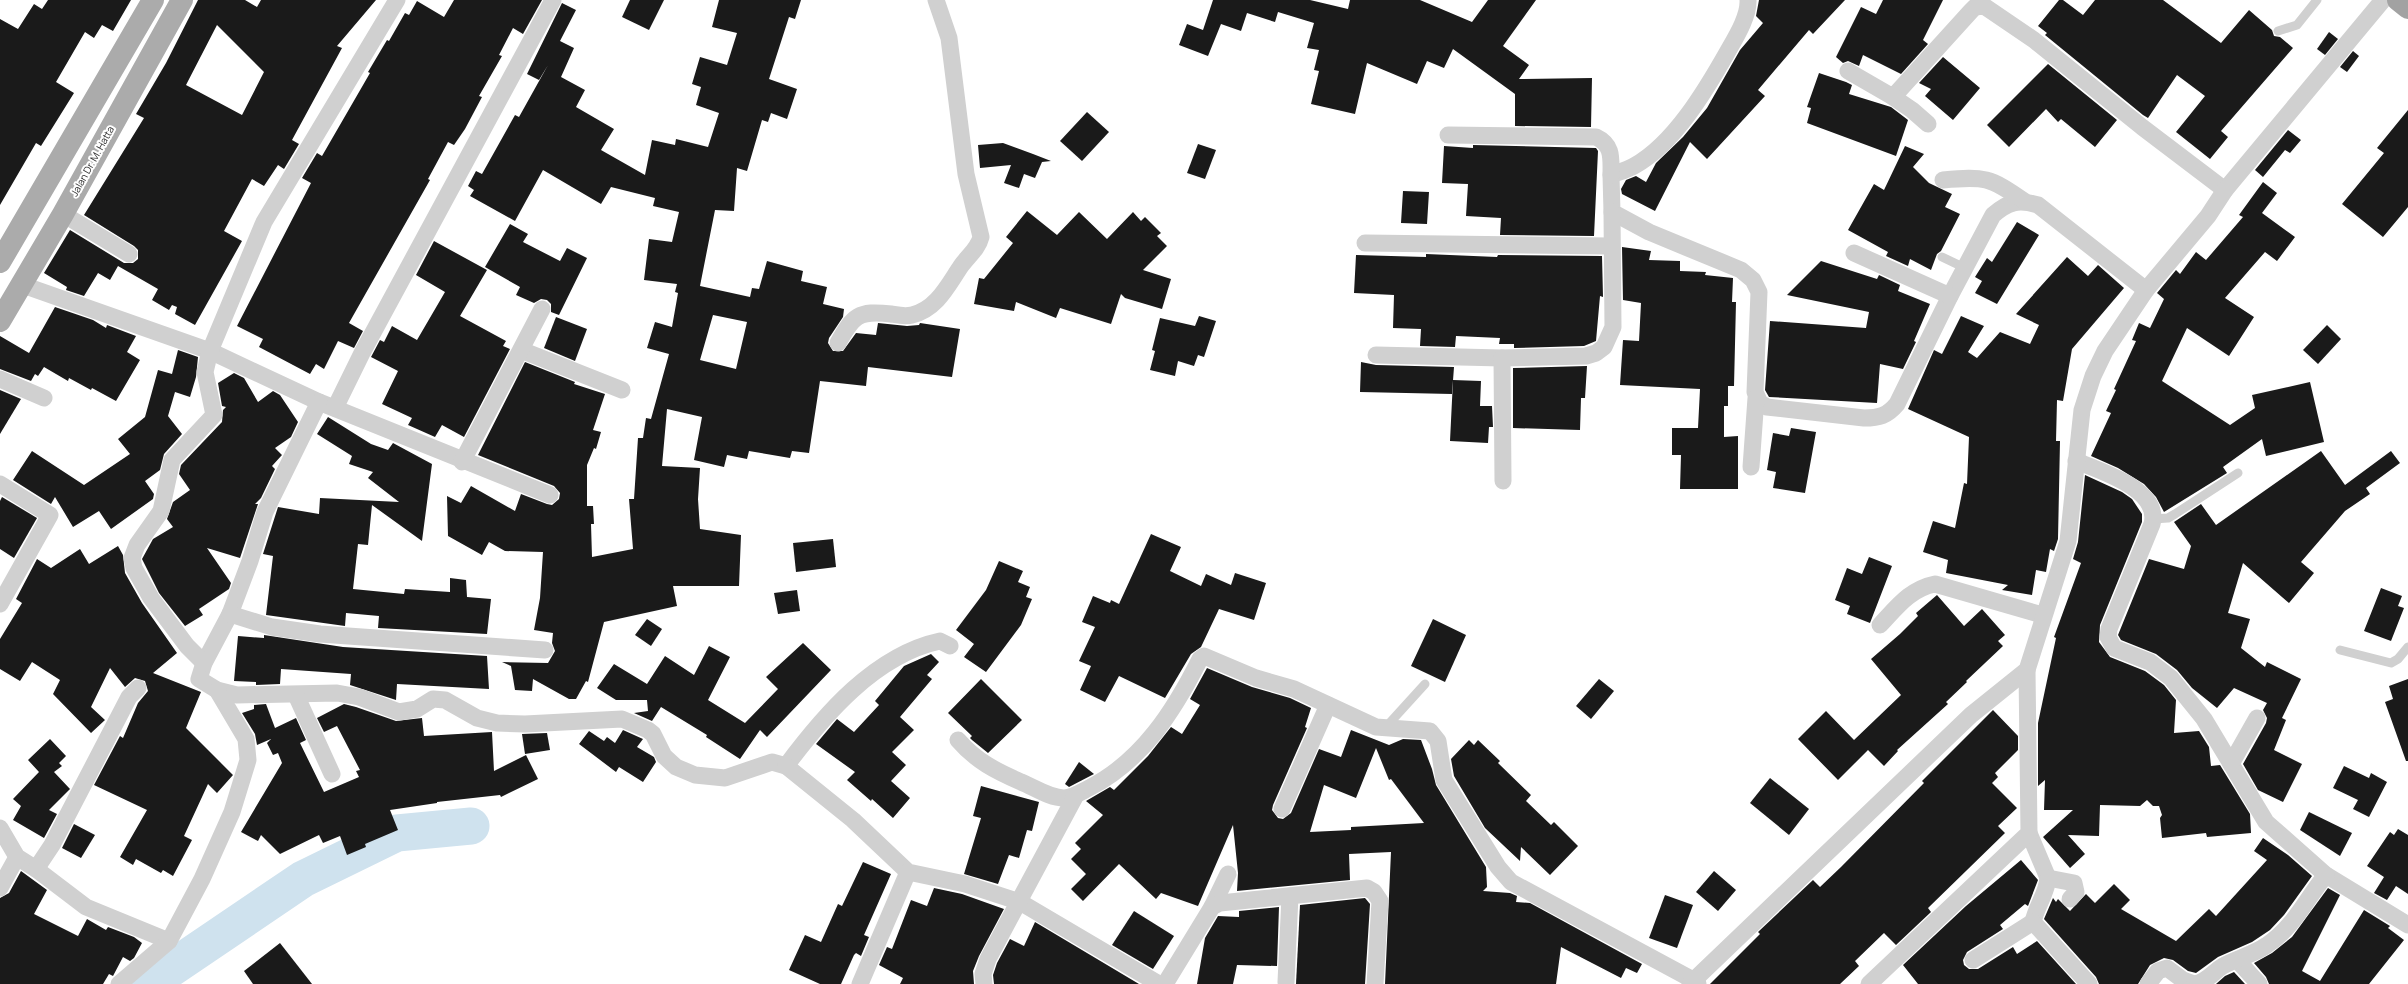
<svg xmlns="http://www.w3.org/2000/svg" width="2408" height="984" font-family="Manrope,sans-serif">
<rect width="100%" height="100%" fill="#fff"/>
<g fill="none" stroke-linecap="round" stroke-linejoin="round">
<polyline stroke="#cfe2ee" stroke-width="37" points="148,984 303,879 397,833 471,826"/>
</g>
<g fill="#1a1a1a" fill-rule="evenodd">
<polygon points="48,0 131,0 113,31 102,25 94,38 85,32 56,82 74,93 41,146 36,143 0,205 0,19 18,29 34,4 42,9"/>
<path d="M198 0H245L257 7 261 0H376L337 46 342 48 292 140 299 144 284 169 278 165 264 186 252 179 224 231 242 241 195 325 175 314 177 307 172 305 169 310 152 300 158 289 118 266 110 280 98 273 84 296 66 290 67 287 44 273 70 230 124 263H133L138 259V250L134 246 84 215 144 118 136 114 166 63ZM217 25 264 72 242 115 186 85Z"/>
<polygon points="454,0 542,0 523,34 513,28 499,55 502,56 479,96 482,97 465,129 454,145 448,142 428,179 430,180 349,323 363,331 354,348 338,341 324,369 316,364 310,374 259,347 263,339 237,326 311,183 302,178 317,153 322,156 370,73 368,72 387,40 389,41 405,13 409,15 417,1 444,17"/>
<polygon points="630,0 664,0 649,30 622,17"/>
<path d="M719 0H801L795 19 789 17 769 79 797 89 787 119 771 113 768 122 762 120 747 171 737 168 734 211 715 210 700 286 750 297 752 288 759 289 767 261 803 271 801 281 827 287 823 304 844 309 843 317 829 338 828 343 833 351H843L856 333 876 335 878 323 907 326 919 325 920 323 960 329 952 377 868 367 866 386 820 381 809 453 792 451 790 458 749 451 747 459 727 455 724 467 694 460 702 417 667 409 662 466 700 468 698 499 700 529 741 535 739 586H673L677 606 604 622 588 682 586 681 576 699H569L533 679 532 691 515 690 511 666 502 662 548 663 555 651 552 643 553 633 534 630 540 598 543 552 505 551 489 542 482 555 448 536 447 496 461 503 471 486 515 511 521 494 547 504 552 505 559 499 560 493 554 486 478 455 525 362 575 382 574 384 605 394 593 430 601 432 596 449 594 448 587 465V506H593L594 524H591L592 557 633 549 629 499H634L638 438H643L646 418 651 419 669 354 647 348 655 322 672 327 678 293 675 292 677 284 644 280 649 239 672 242 679 212 653 206 655 198 611 187 601 204 543 170 515 221 470 196 474 190 468 186 476 171 482 174 515 115 519 117 548 65 539 80 527 74 562 3 576 10 560 41 574 48 561 77 585 90 576 107 614 129 601 150 645 175 652 140 675 145 676 139 708 147 719 113 696 105 701 87 692 84 700 57 727 65 737 33 712 27ZM713 315 747 322 736 369 700 360Z"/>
<polygon points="1213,0 1310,0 1348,9 1350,0 1420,0 1472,22 1488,0 1536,0 1503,46 1529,65 1519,79 1592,78 1591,127 1515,126 1515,94 1453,49 1444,68 1427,61 1417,84 1367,63 1355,114 1311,104 1319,71 1314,70 1319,50 1307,48 1314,23 1278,12 1275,22 1247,13 1241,31 1221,24 1208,56 1179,45 1187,24 1203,30"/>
<polygon points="1759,0 1845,0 1813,34 1809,30 1758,90 1765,96 1707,159 1690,142 1655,211 1622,194 1621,189 1626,180 1636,176 1646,182 1656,163 1683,137 1707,108 1740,50 1763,23 1756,16"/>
<polygon points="1883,0 1943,0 1923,40 1928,44 1901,74 1863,55 1859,66 1848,61 1843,63 1836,57 1861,7 1876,14"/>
<polygon points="2059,0 2063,0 2083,15 2095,0 2163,0 2221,43 2249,10 2272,30 2274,36 2280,37 2293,48 2221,131 2228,137 2210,159 2176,132 2205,96 2177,75 2148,118 2143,115 2045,35 2047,33 2038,26"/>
<polygon points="2329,32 2338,39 2325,55 2317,49"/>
<polygon points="2353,51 2359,56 2347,72 2340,67"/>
<polygon points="1943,57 1980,88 1953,120 1925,96 1931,89 1919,83"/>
<polygon points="2048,64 2117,120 2095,147 2061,119 2058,122 2046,109 2009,147 1987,125"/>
<polygon points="1819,73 1846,82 1852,85 1849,94 1891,107 1908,120 1896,156 1807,123 1811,108 1807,107"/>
<polygon points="2408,110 2408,207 2383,237 2342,204 2384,153 2377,148"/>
<polygon points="1087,112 1109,132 1082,161 1060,141"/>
<polygon points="2288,130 2301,140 2290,153 2285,150 2263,177 2255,170"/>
<polygon points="1003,143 1033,154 1051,161 1042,162 1035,178 1024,174 1019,188 1004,183 1011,165 980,168 978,145"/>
<polygon points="1198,144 1216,150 1205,179 1187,173"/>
<polygon points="1473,145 1596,148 1598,151 1594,236 1500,235 1501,218 1466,216 1468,184 1442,183 1444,146 1473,148"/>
<polygon points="1905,146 1924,154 1913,167 1929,183 1952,194 1945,207 1960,214 1941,251 1937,254 1931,270 1910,259 1908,266 1886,256 1888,252 1848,230 1874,184 1884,190"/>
<polygon points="2263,182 2277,193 2262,213 2295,237 2277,261 2265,252 2225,298 2254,317 2229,356 2187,328 2162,381 2230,425 2255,408 2252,395 2310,382 2324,442 2266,456 2262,439 2223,467 2227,473 2164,512 2156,497 2144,484 2118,468 2091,456 2111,413 2106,411 2116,390 2114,389 2136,341 2132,340 2139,323 2150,328 2164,299 2157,293 2176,270 2180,274 2196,252 2206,260 2243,217 2239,215"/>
<polygon points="1403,191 1429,192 1427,224 1401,223"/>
<polygon points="1027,211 1057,235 1079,212 1107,239 1133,212 1141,221 1145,217 1161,233 1157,236 1167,246 1143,270 1171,279 1162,309 1125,298 1121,294 1111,324 1060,308 1056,318 1016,302 1014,311 974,304 979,278 984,279 1013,243 1006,237"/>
<polygon points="2017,222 2039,235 1997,304 1975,293 1982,281 1975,277 1987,258 1992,262"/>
<polygon points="510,224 528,234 523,242 560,261 567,248 587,258 559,315 551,312 551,304 547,300 541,299 534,303 516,295 520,287 485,267"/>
<polygon points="434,241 487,270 460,316 506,341 503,346 510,349 464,437 442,425 435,437 408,425 412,418 382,404 398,371 371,357 380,340 384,342 392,326 417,340 445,292 416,275"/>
<polygon points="1622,247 1651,251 1649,260 1680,261 1680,271 1706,272 1705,275 1733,278 1732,302 1736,302 1734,386 1728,386 1728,406 1724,406 1724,437 1738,436 1738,489 1680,489 1681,455 1672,455 1672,428 1698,428 1700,389 1620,385 1623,340 1639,341 1641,303 1623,300"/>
<polygon points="1426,254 1497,257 1498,255 1602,256 1603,297 1600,296 1596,341 1584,346 1514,348 1514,344 1499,344 1500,338 1456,336 1455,347 1420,346 1421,329 1393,328 1394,295 1354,293 1356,255 1426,257"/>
<polygon points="2067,257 2088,276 2098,265 2124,288 2072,349 2063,401 2057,400 2056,441 2060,441 2058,539 2054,551 2050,549 2046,572 2036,570 2032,595 2002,590 2008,585 1946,573 1948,560 1923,552 1933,521 1955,528 1964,483 1967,484 1969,437 1908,409 1934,350 1942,354 1961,316 1984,326 1968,352 1977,358 2000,332 2030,344 2039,325 2016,314"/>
<polygon points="1821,261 1877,279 1879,275 1900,285 1898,291 1930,304 1914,341 1916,342 1903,369 1880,364 1877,403 1769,397 1765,390 1770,321 1866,328 1869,312 1787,295"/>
<polygon points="55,307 93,320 106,328 107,325 136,336 127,352 140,360 116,401 92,388 91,390 69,378 68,381 44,367 38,376 35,374 31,381 0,369 0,336 29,353"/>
<polygon points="1199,316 1216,321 1204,357 1198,355 1194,366 1178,361 1175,376 1150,370 1155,351 1152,350 1160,318 1195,326"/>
<polygon points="556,317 587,329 575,361 544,348"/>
<polygon points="2327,325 2341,339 2318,364 2303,350"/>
<polygon points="178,350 198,357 196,377 190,397 175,392 168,416 182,434 164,454 160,470 145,481 154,494 153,499 111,529 99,511 73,527 55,497 51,504 13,480 32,451 84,485 130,454 118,439 145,417 158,370 172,374"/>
<polygon points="1361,362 1376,365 1454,367 1452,394 1360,392"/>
<polygon points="1587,366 1585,398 1581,398 1580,430 1513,428 1513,368"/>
<polygon points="234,373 244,378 258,402 273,391 280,395 298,422 291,437 275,448 282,455 272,466 275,469 261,498 255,504 258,504 240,558 207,548 231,583 229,589 199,609 203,615 185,626 159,593 142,559 153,539 173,527 167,519 173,502 190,490 179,474 181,465 222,422 223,410 226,407 222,406 218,383"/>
<polygon points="1453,380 1481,381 1480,406 1492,406 1493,427 1489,427 1488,443 1450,441"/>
<polygon points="0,390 21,399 0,434"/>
<polygon points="328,417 371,444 388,450 393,443 432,464 422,541 372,505 368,545 358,544 353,589 404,594 405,589 450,592 450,578 466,580 467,597 491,599 487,634 378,628 379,616 346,613 345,626 266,615 273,556 263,554 278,507 319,514 320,498 399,502 368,478 373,472 349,464 352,456 317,434"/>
<polygon points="1791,428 1816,432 1805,493 1773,488 1776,472 1767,470 1773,433 1789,436"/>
<polygon points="2321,451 2345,485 2391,451 2400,463 2366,488 2370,494 2345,511 2301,562 2314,573 2289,603 2243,563 2228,613 2250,619 2241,648 2265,667 2267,662 2301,679 2282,718 2286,720 2274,750 2302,764 2283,802 2258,790 2243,764 2266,723 2267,718 2263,710 2267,703 2234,688 2217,708 2192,688 2177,670 2156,654 2121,640 2118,635 2149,559 2184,569 2191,546 2174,522 2201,504 2216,525"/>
<polygon points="2085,475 2122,492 2132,499 2142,514 2142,522 2100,625 2099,642 2110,657 2145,671 2164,685 2176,700 2174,733 2199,731 2209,747 2211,766 2220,765 2250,814 2251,833 2207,837 2206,833 2162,838 2160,818 2162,815 2159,806 2153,806 2147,800 2140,806 2100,805 2099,836 2068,835 2085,854 2070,868 2043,837 2073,810 2044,810 2045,780 2038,786 2038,723 2056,638 2054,637 2081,563 2073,559 2078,542"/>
<polygon points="2,497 37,518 14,558 0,549 0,501"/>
<polygon points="1151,534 1181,547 1170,571 1201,586 1206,574 1231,585 1235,573 1266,583 1254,620 1219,609 1201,647 1191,654 1165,698 1119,676 1105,702 1080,690 1091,666 1079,661 1095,627 1082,622 1093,596 1110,603 1111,600 1119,604"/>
<polygon points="833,539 836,567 796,572 793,543"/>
<polygon points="118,546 123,555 125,573 142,603 177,653 153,673 201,692 186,728 233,775 217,793 208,784 184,836 192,840 173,876 163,870 161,873 136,859 133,865 120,857 147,810 94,785 120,736 123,738 138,703 148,691 145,681 135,678 125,687 110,668 91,707 105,720 91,733 53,694 60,680 32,662 20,681 0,669 0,639 22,603 16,599 37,559 51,568 80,549 89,564"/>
<polygon points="1869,557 1892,566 1870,623 1847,614 1850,606 1835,600 1847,568 1862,574"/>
<polygon points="999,561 1023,571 1018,582 1030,587 1026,597 1032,599 1021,625 986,672 964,657 974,644 956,630 986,590"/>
<polygon points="2381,588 2402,596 2398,606 2404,608 2391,641 2364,631"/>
<polygon points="797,590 800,611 778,614 774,593"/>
<polygon points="1937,595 1964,626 1982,609 2005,635 1998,641 2003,646 1966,681 1967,682 1946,702 1948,704 1897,750 1898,751 1884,766 1868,750 1838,780 1798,739 1826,711 1854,740 1901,695 1871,659 1900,634 1918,616 1916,613"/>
<polygon points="647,619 662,629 651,646 635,635"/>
<polygon points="1433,619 1466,635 1445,682 1411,666"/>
<polygon points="264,635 343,647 487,656 489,689 397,684 396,700 350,685 351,674 281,669 280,684 256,685 256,682 234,681 238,636 264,638"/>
<polygon points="803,643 831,670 767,737 760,730 740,759 706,737 707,735 661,707 652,721 634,713 648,711 647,700 616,700 597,688 614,664 647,684 665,656 694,675 709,646 730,657 708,700 745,723 778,689 766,677"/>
<polygon points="931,654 939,662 927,675 932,679 900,717 914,730 892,752 906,765 891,781 910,798 893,818 872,799 871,801 847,780 855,772 816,744 837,719 854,732 879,705 875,701 904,666"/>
<path d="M1207 668 1252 687 1290 698 1311 708 1305 727 1307 728 1273 805 1272 810 1278 818 1283 819 1291 813 1319 749 1341 757 1351 730 1389 745 1403 739 1421 740 1432 769 1436 785 1486 867 1487 887 1483 891 1510 893 1517 896 1516 902 1530 903 1642 964 1637 973 1626 968 1621 978 1561 947 1556 984H1385L1391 852 1349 854 1350 880 1237 891 1238 873 1233 825 1198 906 1161 893 1156 899 1119 864 1083 901 1071 889 1086 874 1071 859 1081 849 1075 843 1103 815 1086 801 1110 787 1114 790 1148 756 1171 727 1182 734 1200 705 1190 699ZM1376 748 1389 780 1391 779 1424 823 1351 827V830L1310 832 1324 785 1356 798Z"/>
<polygon points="981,679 1022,720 988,753 972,740 970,738 972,736 948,713"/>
<polygon points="1599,679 1614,691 1591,719 1576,706"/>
<polygon points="2408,679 2408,761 2406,761 2385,702 2393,699 2389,686"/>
<polygon points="266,704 275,728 296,718 306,740 300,743 324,792 359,777 356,771 360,770 337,726 324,732 317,718 344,704 356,707 396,721 422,718 424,736 492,732 494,771 526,755 538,779 501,797 500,795 437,802 437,803 390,810 398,830 365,844 366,847 347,855 340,836 323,843 319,835 280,854 261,835 258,841 241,832 282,763 278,753 273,755 267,743 271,739 257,745 255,734 242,713 254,709 254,705"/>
<polygon points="1993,710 2018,736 2018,750 1995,773 1998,777 1992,783 2017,808 1998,826 2005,833 1928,908 1931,912 1896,945 1884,933 1855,961 1859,966 1840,984 1710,984 1760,934 1758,932 1813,880 1820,887 1841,867 1924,783 1922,781"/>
<polygon points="623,730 643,739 637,747 654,757 656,762 643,782 619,767 616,772 579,744 589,731 604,741 607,737 615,743"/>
<polygon points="547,733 550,750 525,754 522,734"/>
<polygon points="50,739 66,756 59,763 62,766 54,772 70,789 49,810 57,814 44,838 13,820 21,806 13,799 39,772 28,760"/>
<polygon points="1469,740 1474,745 1478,740 1500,761 1498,763 1531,795 1526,801 1551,825 1554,822 1578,846 1550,875 1521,847 1520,861 1485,828 1454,776 1451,759"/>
<polygon points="1079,762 1094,774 1069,787 1065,784"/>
<polygon points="2344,766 2369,778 2371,773 2387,782 2369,817 2353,809 2358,800 2333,788"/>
<polygon points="1770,778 1809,809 1789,835 1750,803"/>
<polygon points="981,786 1039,802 1032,831 1027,830 1019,858 1009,855 998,884 964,874 981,818 973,816"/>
<polygon points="2309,812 2352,833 2340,856 2300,830"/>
<polygon points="74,824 95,835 81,858 62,848"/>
<polygon points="2398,829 2408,835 2408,894 2396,886 2387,900 2374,893 2384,877 2367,866 2390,832 2394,835"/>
<polygon points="2263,838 2288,855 2312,876 2284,915 2270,930 2252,942 2218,957 2196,973 2188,971 2173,960 2164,958 2150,965 2138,984 2099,984 2096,977 2044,919 2053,898 2056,902 2058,899 2070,911 2086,894 2095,903 2114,884 2130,900 2121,909 2176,941 2209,909 2216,916 2267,860 2254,851"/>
<polygon points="2021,860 2038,880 2028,906 2025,904 2000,925 2003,929 1967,952 1963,960 1964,965 1969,969 1978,969 2013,947 2017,954 2037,941 2076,984 1918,984 1903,965 1966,906"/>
<polygon points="863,862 891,874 864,935 869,937 861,956 856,953 854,955 841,984 820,984 789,970 805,935 821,942 838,904 842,906"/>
<polygon points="21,871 47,890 34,914 78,936 87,919 106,930 108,927 134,937 142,943 134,958 130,961 123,957 113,976 109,974 103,984 0,984 0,898 9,893"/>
<polygon points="1714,871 1736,890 1718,911 1696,892"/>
<polygon points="934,888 962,894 1004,909 979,956 973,971 974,984 900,984 903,978 879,965 887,947 892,949 911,900 927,906"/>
<polygon points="2328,888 2340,895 2302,971 2320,981 2364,910 2390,926 2388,928 2404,940 2369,984 2269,984 2266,977 2254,963 2272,953 2292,937"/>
<polygon points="1665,895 1693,905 1677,948 1649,938"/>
<polygon points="1365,898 1370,904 1365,984 1296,984 1300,905"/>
<polygon points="1279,907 1277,966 1237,965 1233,984 1197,984 1205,938 1218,916 1239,917 1239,911"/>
<polygon points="1134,911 1174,936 1153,969 1112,945"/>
<polygon points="1035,922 1139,984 994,984 993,975 997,963 1010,939 1024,946"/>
<polygon points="280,943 312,984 253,984 244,971"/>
<polygon points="2234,972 2245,984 2216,984 2225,976"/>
</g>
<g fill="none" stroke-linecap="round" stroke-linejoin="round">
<g stroke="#d0d0d0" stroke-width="9">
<polyline points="2278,31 2297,25 2317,0"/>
<polyline points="1942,257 1965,268"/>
<polyline points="2153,519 2168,518 2175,514 2238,473"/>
<polyline points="2340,650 2391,663 2398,659 2408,647"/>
<polyline points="1385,728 1425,684"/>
</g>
<g stroke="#d0d0d0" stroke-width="17">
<path d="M1748 0C1749 16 1736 37 1728 51 1706 90 1674 144 1634 166 1627 170 1619 172 1611 175L1612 212 1649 232 1741 270 1753 280 1759 292 1755 392 1760 403 1767 407 1864 418C1879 418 1887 416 1897 404L1950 296 1993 215C2008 202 2018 199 2038 205L2146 290"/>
<polyline points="1848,71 1893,97 1971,11 1975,7 1984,6 2034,40 2142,127 2225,190"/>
<polyline points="1893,97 1912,110 1928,124"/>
<path d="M1448 135 1596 137C1613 145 1611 158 1611 175"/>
<path d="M1943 180C1984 176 1990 177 2024 201"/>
<polyline points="63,214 129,254"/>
<polyline points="1365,243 1610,246"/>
<polyline points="1854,253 1950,296"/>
<polyline points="20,284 210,351 319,402 550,495"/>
<path d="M838 343C853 316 858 310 891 314 897 315 905 317 912 315 937 309 948 285 961 266 968 256 978 249 981 237L966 174 949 38 936 0"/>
<polyline points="521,350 622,390"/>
<polyline points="1376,355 1502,358 1586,356 1596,353 1604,347 1613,327 1612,212"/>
<polyline points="1502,358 1503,481"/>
<polyline points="0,379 44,398"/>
<path d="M319 402 265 512 250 561 230 614 204 663 199 679 217 690 237 695 337 693 359 697 399 712 417 709 433 699 445 700 477 718 497 723 525 724 622 719 648 730 653 734 664 756 676 767 695 775 725 778 772 762 786 766C824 715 875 655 940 641L950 646"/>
<polyline points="335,408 362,353 553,0"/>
<path d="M2076 461C2101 471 2161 490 2152 524L2109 629 2108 637 2114 648 2150 662 2171 678 2183 693 2204 719 2266 822 2326 875 2408 925"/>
<polyline points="462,462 542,309"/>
<polyline points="1751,467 1756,398"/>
<polyline points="0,484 50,515 0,604"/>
<polyline points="230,614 272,627 320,634 545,650"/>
<path d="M1880 625C1897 607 1910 589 1935 584L2042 615"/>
<polyline points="204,663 187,646 151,598 134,568 132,558 137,545 161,511 172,460 214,415 205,372 210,351 264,222 397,0"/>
<polyline points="296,695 332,774"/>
<path d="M958 740C976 761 996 771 1021 782 1034 787 1049 798 1064 798 1072 798 1081 792 1089 788 1142 761 1174 711 1200 659L1204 656 1256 678 1294 689 1376 727 1430 731 1438 741 1444 780 1498 867 1511 882 1693 980 1698 984"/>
<polyline points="2231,764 2257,718"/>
<polyline points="786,766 853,820 908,872 965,884 1020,902 1159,984"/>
<polyline points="1282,809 1328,705"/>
<polyline points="0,828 17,857 36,869 52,845 129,697 138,688"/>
<path d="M2029 833 2048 878C2047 893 2036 907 2033 922L2089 984"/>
<polyline points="36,869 86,907 169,941"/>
<polyline points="2048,878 2074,883 2076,892 2070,899"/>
<polyline points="0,888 17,857"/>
<polyline points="1212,907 1228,874"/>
<polyline points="1973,960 2033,922"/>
<polyline points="2238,961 2259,984"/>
<polyline points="1286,982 1290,896"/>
<polyline points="119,984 169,941 202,879 232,812 248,760 246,739 217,690"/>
<polyline points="860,984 908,872"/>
<polyline points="984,984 983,974 988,959 1076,795"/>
<polyline points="1165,984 1212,907 1220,903 1367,888 1374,892 1380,901 1375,984"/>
<polyline points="1690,984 1971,715 2027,670 2068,541 2082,410 2093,376 2105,351 2146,290 2208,216 2225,190 2383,0"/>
<polyline points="1869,984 2029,833 2027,670"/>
<polyline points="2148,984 2158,971 2167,968 2183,980 2194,984"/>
<path d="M2195 984C2207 982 2213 972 2223 966 2237 958 2253 955 2267 945 2294 927 2306 899 2326 875"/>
</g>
<g stroke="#ababab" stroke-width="22">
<polyline points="0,262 153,0"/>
<polyline points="0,321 63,214 182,0"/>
</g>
<polyline stroke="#a2a2a2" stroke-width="22" points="2398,0 2408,8"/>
</g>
<g text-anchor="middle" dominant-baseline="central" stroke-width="4" stroke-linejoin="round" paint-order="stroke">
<g font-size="10" fill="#333" stroke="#fff">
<text transform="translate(92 161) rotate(-61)">Jalan Dr. M. Hatta</text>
</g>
</g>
</svg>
